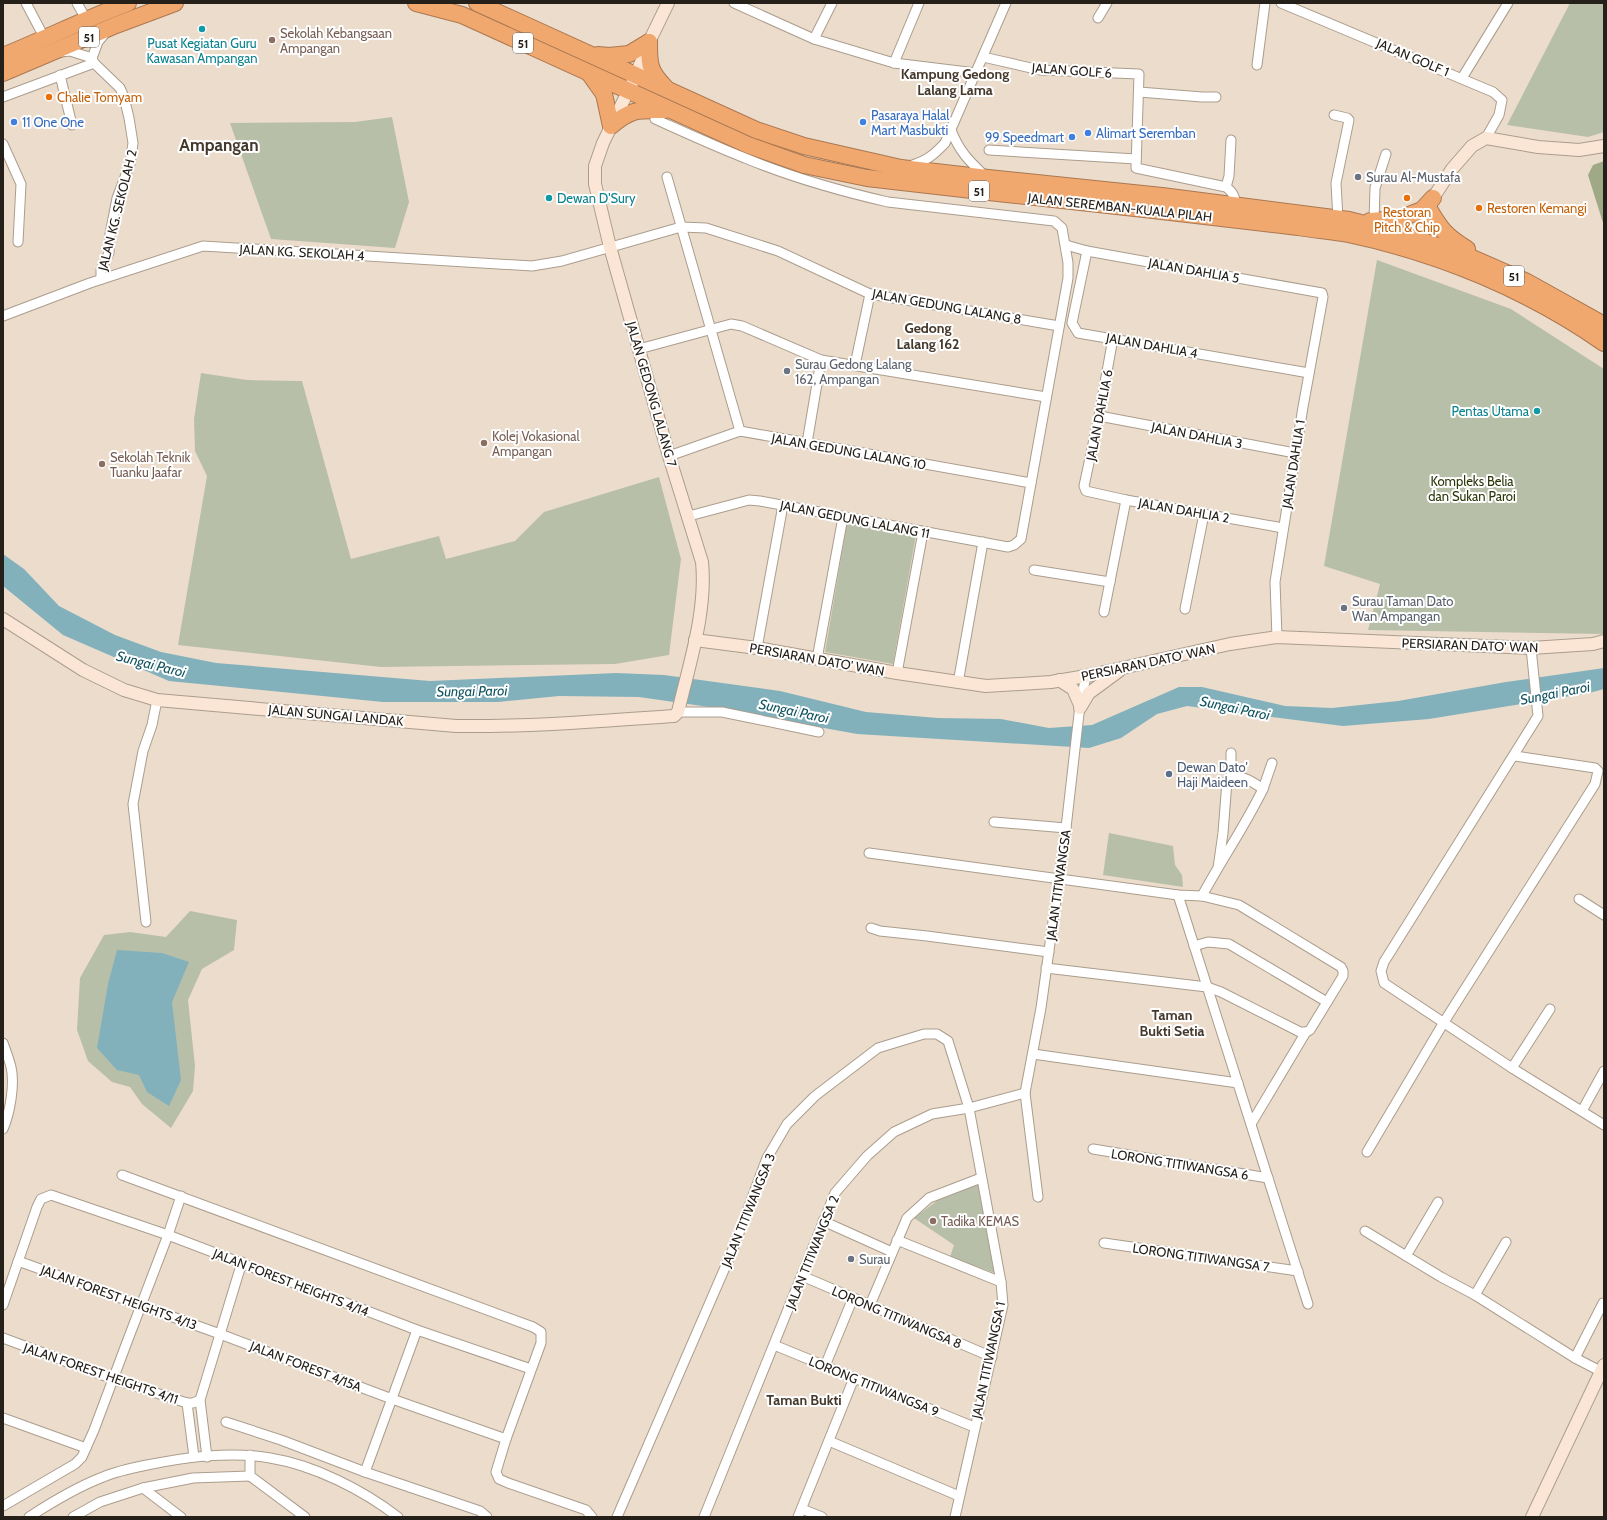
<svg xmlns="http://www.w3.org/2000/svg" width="1607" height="1520" font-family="Cabin,sans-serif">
<rect width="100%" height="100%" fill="#ecdccc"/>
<g fill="#b8bfa9">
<polygon points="1570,3 1604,3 1604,132 1588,137 1507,125"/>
<polygon points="392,117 409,202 395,248 271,239 230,123 355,122"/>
<polygon points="1377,260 1511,309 1604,369 1604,634 1368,630 1380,584 1324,566"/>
<polygon points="201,373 247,380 302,381 351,559 439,536 446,559 515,541 544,512 659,477 681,559 669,655 615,664 381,667 178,645 207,476 195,451 194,419"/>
<polygon points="847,523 916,535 893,664 825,652"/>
<polygon points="1109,833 1173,846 1175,865 1182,875 1183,887 1103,875"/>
<polygon points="190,911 237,920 234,950 202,969 188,1000 195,1066 193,1091 171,1128 142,1104 130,1087 112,1082 88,1061 77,1030 80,978 104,935 130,932 166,937"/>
<polygon points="978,1184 995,1273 950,1257 954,1245 914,1218 938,1200"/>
</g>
<polygon fill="#9fa985" points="1604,161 1604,226 1588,175 1593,165"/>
<g fill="#82b1bc">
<polygon points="3,554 24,569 59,606 115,635 161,652 216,663 430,681 616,673 664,675 780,691 866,712 938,718 1001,719 1049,728 1092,725 1179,687 1202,687 1285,706 1332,708 1398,701 1506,682 1604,668 1604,689 1589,693 1429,719 1343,726 1187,706 1157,714 1121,738 1089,748 857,734 702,706 639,697 559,696 498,702 383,702 169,681 63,635 3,586"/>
<polygon points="117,950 162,953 189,962 172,1002 181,1080 169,1106 147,1092 139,1075 117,1070 97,1048 108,984"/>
</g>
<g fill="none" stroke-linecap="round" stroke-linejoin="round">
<g stroke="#ab9d8d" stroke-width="11">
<g id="street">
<polyline points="26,3 45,39"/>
<polyline points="77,3 86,19"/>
<polyline points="734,3 814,39 894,63 976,73"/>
<polyline points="1281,3 1493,92 1502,100 1499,115 1486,138"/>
<polyline points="1098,18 1107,3"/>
<polyline points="814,39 832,3"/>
<polyline points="61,52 70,51 92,58"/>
<path d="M983 57 1040 70 1139 74 1136 168 1226 187C1233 192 1235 197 1236 206"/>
<polyline points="894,63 919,3"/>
<polyline points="1257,65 1265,3"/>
<polyline points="60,75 72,125"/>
<polyline points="1462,78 1508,3"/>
<polyline points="1139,92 1202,97 1216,97"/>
<polyline points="3,97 94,63"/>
<polyline points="1334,115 1347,118 1349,120 1336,183 1338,219"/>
<path d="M655 119C684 132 714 146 745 158 791 177 840 191 888 202L1054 221 1062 228 1068 263V278L1021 539 1014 545 1008 547 760 501 749 500 689 516"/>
<path d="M951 130C959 151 969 161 985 176"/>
<polyline points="3,144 21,184 18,242"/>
<polyline points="989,150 1136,159"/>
<path d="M909 166C926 161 933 156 945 143L1006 3"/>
<polyline points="667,177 740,431"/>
<polyline points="1226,187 1229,176 1231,140"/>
<polyline points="1374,221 1375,188 1386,154"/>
<polyline points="1066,245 1087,251 1322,293 1323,297 1303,407 1275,582 1277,637"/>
<polyline points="1087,251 1072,323 1078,333 1309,373"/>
<polyline points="101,279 101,270 109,253 110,234 117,198 130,164 133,143 129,118 124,97 120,88 94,63 92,58 98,42 107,31"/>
<polyline points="3,316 90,283 203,246 532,266 562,261 681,227 706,228 778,251 870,294 1059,326"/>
<polyline points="1113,338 1099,416 1084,486 1086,491 1126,500 1283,528"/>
<polyline points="639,349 731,324 742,326 821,360 1046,397"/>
<polyline points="855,365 870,294"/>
<polyline points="1099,416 1295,453"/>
<polyline points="807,443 821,360"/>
<polyline points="669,456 740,431 1031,483"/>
<polyline points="1034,570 1110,582"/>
<polyline points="1185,609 1204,514"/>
<polyline points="1104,612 1126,500"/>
<polyline points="757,648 783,505"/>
<polyline points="1531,648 1538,716 1384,962 1381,971 1384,983 1512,1068 1604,1125"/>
<polyline points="817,659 843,517"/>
<polyline points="897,673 923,532"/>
<polyline points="958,683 983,542"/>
<polyline points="678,712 722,712 819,732"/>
<polyline points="1231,753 1231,777"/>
<polyline points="1263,789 1272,763"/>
<polyline points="994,822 1066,828"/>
<polyline points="869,853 1178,895 1202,896 1239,905 1341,967 1343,971 1343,976 1310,1030 1306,1032 1300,1032 1221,992 1207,987 1046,968"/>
<polyline points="1178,895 1308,1304"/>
<path d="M1202 896C1222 859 1245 826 1263 789 1253 782 1238 771 1227 781L1223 833 1218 868"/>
<polyline points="1579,899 1604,915"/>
<polyline points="146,922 133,804 143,751 152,725 157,700"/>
<polyline points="871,928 880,931 927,936 1049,952"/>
<polyline points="1194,946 1208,942 1229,944 1327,1002"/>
<path d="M3 1043C6 1051 9 1059 11 1067 15 1084 10 1113 3 1129"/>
<polyline points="1033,1054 1238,1083"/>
<polyline points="1512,1068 1550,1009"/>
<polyline points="1582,1111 1604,1071"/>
<polyline points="1251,1124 1306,1032"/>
<polyline points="1093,1149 1268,1178"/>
<polyline points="1367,1152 1444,1022 1595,784 1598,771 1595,768 1515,756"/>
<polyline points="122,1175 533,1327 541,1332 541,1343 506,1439 496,1472 499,1479 508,1483 586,1510 592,1517"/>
<polyline points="1038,1197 1025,1093 1041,1008 1066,828 1080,705 1086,676"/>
<polyline points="823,1221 892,1252"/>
<polyline points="1365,1231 1441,1277 1475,1295 1575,1358 1604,1373"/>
<polyline points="897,1240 1001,1282"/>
<polyline points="1104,1243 1298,1271"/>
<polyline points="1406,1256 1438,1202"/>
<polyline points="18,1261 220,1334 392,1399 506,1439"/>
<polyline points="802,1276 992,1357"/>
<polyline points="1475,1295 1506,1242"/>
<polyline points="3,1305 37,1207 41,1199 51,1195 168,1235 417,1330 531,1369"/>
<polyline points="870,1305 907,1218 929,1198 981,1178"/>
<polyline points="3,1338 113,1379 187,1403 193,1403 200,1400"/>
<polyline points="774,1345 974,1427"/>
<polyline points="1575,1358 1603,1303"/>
<polyline points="825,1366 853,1298"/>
<polyline points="187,1403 194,1457"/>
<polyline points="3,1418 86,1448"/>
<polyline points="226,1422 281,1440 365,1472 480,1511 487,1517"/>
<polyline points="829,1441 959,1496"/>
<polyline points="250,1455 250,1476"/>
<polyline points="207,1457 200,1400 242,1262"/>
<polyline points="365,1472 417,1330"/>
<polyline points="250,1476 305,1517"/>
<polyline points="143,1488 181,1517"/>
<polyline points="3,1506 75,1464 82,1457 94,1430 127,1342 168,1235 181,1196"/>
<polyline points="802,1509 822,1517"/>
<path d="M29 1517C52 1502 77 1487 103 1477 117 1471 132 1468 147 1465 187 1457 230 1451 270 1458 314 1465 363 1490 398 1517"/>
<polyline points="73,1517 100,1502 143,1488 193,1478 250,1476"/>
<polyline points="617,1517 733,1249 767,1158 787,1124 815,1096 878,1048 924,1034 937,1034 948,1041 969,1108 1001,1282 1003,1305 955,1517"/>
<polyline points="704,1517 835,1193 867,1156 894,1132 932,1114 969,1108 1025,1093"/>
<polyline points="798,1517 854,1378"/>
</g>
</g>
<g stroke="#ab9d8d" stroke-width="14">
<g id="secondary">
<polyline points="1417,248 1433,198 1452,169 1472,146 1486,138 1538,147 1579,150 1604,146"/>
<path d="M3 619 83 670 124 690 157 700 456 726C529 727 602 721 674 716L678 712C689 665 707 611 702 562L669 456 610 247 595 184V166L603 143 636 75 649 42 668 3"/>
<polyline points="695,640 757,648 897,673 986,686 1051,682 1086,676 1230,644 1277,637 1531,648 1593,644 1604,641"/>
<polyline points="1059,680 1073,689 1080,705"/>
<polyline points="1080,708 1089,693 1119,671"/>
<polyline points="1532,1517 1604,1365"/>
</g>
</g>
<g stroke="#aa7851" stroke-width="18">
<g id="highway">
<path d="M416 3 462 15 748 145 804 165 867 178C962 189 1058 200 1153 210 1202 216 1250 221 1298 227 1315 230 1332 231 1348 234 1439 253 1528 290 1604 343"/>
<polyline points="477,3 756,130 804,146 901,168 988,178 1162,196 1349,220 1385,229 1463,254 1527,282 1604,325"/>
<path d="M649 42C649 64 649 71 665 87"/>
<polyline points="598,55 609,56 629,54 649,42"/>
<path d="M3 56C45 39 85 19 128 3"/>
<polyline points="3,73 116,25 175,3"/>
<path d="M589 73 604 94 611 126C632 108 639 110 665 110"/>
<path d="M1429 209C1441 230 1446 236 1467 249"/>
<polyline points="1370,221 1399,219 1422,210 1433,198"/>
</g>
</g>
<use href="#street" stroke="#fff" stroke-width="9"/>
<use href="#secondary" stroke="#fbe5d4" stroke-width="12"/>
<use href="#highway" stroke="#f1a86f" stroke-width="16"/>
</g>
<g fill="#0f9aa8" stroke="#fff" stroke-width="1.5">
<circle cx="202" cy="29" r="4"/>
<circle cx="549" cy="198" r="4"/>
<circle cx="1537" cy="411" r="4"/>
</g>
<g fill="#8d6e63" stroke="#fff" stroke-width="1.5">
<circle cx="272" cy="40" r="4"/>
<circle cx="484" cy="443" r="4"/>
<circle cx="102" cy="464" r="4"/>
<circle cx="933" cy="1221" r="4"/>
</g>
<g fill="#e8710a" stroke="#fff" stroke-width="1.5">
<circle cx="49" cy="97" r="4"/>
<circle cx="1407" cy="198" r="4"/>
<circle cx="1479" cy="208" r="4"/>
</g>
<g fill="#3f7fe0" stroke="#fff" stroke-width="1.5">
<circle cx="14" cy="122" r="4"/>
<circle cx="863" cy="122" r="4"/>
<circle cx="1088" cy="133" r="4"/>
<circle cx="1072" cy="137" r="4"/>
</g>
<g fill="#6b7280" stroke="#fff" stroke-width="1.5">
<circle cx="1358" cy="177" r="4"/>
<circle cx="787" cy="371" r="4"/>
<circle cx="1344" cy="608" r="4"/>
<circle cx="851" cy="1259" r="4"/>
</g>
<circle fill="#5c6f8a" stroke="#fff" stroke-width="1.5" cx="1169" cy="774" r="4"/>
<g text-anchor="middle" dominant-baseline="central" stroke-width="4" stroke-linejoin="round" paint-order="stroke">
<g fill="#fff" stroke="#67635f" stroke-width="1">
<rect x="79" y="27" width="20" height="20" rx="3"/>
<rect x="513" y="33" width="20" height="20" rx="3"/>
<rect x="969" y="181" width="20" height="20" rx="3"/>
<rect x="1504" y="266" width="20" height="20" rx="3"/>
</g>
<g font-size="12" font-weight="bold" fill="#26201a">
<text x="89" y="37">51</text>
<text x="523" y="43">51</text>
<text x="979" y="191">51</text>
<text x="1514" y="276">51</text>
</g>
<g font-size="13" fill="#785e54" stroke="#fff" text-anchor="start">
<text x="280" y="33">Sekolah Kebangsaan<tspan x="280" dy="15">Ampangan</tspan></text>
<text x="492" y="436">Kolej Vokasional<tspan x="492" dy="15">Ampangan</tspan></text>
<text x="110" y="457">Sekolah Teknik<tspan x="110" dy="15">Tuanku Jaafar</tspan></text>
<text x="941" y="1221">Tadika KEMAS</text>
</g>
<g font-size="13" fill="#0d838f" stroke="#fff">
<text x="202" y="43">Pusat Kegiatan Guru<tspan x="202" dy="15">Kawasan Ampangan</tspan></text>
<text x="557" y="198" text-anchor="start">Dewan D'Sury</text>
<text x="1529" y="411" text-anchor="end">Pentas Utama</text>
</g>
<g font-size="13" fill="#26201a" stroke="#fff">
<text transform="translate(1413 57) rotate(23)">JALAN GOLF 1</text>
<text transform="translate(1072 70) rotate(4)">JALAN GOLF 6</text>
<text transform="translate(1120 207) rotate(6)">JALAN SEREMBAN-KUALA PILAH</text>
<text transform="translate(117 210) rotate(-76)">JALAN KG. SEKOLAH 2</text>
<text transform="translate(302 252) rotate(3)">JALAN KG. SEKOLAH 4</text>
<text transform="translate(1194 270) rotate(10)">JALAN DAHLIA 5</text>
<text transform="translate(947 306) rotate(10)">JALAN GEDUNG LALANG 8</text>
<text transform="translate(1152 345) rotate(10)">JALAN DAHLIA 4</text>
<text transform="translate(652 394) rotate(74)">JALAN GEDONG LALANG 7</text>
<text transform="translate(1099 415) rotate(-79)">JALAN DAHLIA 6</text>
<text transform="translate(1197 435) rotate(11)">JALAN DAHLIA 3</text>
<text transform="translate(849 451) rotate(10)">JALAN GEDUNG LALANG 10</text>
<text transform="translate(1293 464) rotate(-81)">JALAN DAHLIA 1</text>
<text transform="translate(1184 510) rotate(10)">JALAN DAHLIA 2</text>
<text transform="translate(855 519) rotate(11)">JALAN GEDUNG LALANG 11</text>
<text transform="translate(1470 645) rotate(2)">PERSIARAN DATO' WAN</text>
<text transform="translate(817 659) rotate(10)">PERSIARAN DATO' WAN</text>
<text transform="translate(1148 662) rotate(-12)">PERSIARAN DATO' WAN</text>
<text transform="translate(336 715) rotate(5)">JALAN SUNGAI LANDAK</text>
<text transform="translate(1058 885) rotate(-82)">JALAN TITIWANGSA</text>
<text transform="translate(1180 1164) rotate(9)">LORONG TITIWANGSA 6</text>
<text transform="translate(748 1210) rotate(-68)">JALAN TITIWANGSA 3</text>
<text transform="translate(812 1252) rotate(-68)">JALAN TITIWANGSA 2</text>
<text transform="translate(1201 1257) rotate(8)">LORONG TITIWANGSA 7</text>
<text transform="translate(291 1282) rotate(21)">JALAN FOREST HEIGHTS 4/14</text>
<text transform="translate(119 1297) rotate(20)">JALAN FOREST HEIGHTS 4/13</text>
<text transform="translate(897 1317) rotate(23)">LORONG TITIWANGSA 8</text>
<text transform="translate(988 1360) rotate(-78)">JALAN TITIWANGSA 1</text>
<text transform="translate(306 1366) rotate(21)">JALAN FOREST 4/15A</text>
<text transform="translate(101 1373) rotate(19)">JALAN FOREST HEIGHTS 4/11</text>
<text transform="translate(874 1386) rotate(22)">LORONG TITIWANGSA 9</text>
</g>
<g font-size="13" fill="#c56008" stroke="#fff" text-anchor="start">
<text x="57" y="97">Chalie Tomyam</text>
<text x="1487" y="208">Restoren Kemangi</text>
<text x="1407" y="212" text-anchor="middle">Restoran<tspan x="1407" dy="15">Pitch &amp; Chip</tspan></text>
</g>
<g font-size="13" fill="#366cbe" stroke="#fff" text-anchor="start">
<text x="871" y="115">Pasaraya Halal<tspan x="871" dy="15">Mart Masbukti</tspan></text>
<text x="22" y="122">11 One One</text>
<text x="1096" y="133">Alimart Seremban</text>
<text x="1064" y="137" text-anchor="end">99 Speedmart</text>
</g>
<g font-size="13" fill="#5b616d" stroke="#fff" text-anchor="start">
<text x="1366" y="177">Surau Al-Mustafa</text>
<text x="795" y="364">Surau Gedong Lalang<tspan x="795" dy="15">162, Ampangan</tspan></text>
<text x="1352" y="601">Surau Taman Dato<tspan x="1352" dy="15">Wan Ampangan</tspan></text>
<text x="859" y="1259">Surau</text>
</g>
<g font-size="13" fill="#2b3508" stroke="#fff">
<text x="1472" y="481">Kompleks Belia<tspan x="1472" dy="15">dan Sukan Paroi</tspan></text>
</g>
<g font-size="13" fill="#4e5e75" stroke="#fff" text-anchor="start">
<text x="1177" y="767">Dewan Dato'<tspan x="1177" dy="15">Haji Maideen</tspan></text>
</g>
<g font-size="14" font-weight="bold" fill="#45392c" stroke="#fff">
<text x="955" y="74">Kampung Gedong<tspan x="955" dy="16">Lalang Lama</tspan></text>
<text x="928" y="328">Gedong<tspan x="928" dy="16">Lalang 162</tspan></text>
<text x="1172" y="1015">Taman<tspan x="1172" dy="16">Bukti Setia</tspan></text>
<text x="804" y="1400">Taman Bukti</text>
</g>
<g font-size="14" font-style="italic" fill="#115360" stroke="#fff">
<text transform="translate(151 664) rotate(14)">Sungai Paroi</text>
<text transform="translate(472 691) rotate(-1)">Sungai Paroi</text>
<text transform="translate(1555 693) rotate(-11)">Sungai Paroi</text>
<text transform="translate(1235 708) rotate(12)">Sungai Paroi</text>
<text transform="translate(794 711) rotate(12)">Sungai Paroi</text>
</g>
<g font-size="17" font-weight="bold" fill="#45392c" stroke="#fff">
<text x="219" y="145">Ampangan</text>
</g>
</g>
<rect width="1607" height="1520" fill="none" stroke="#26201a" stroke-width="8"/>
</svg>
